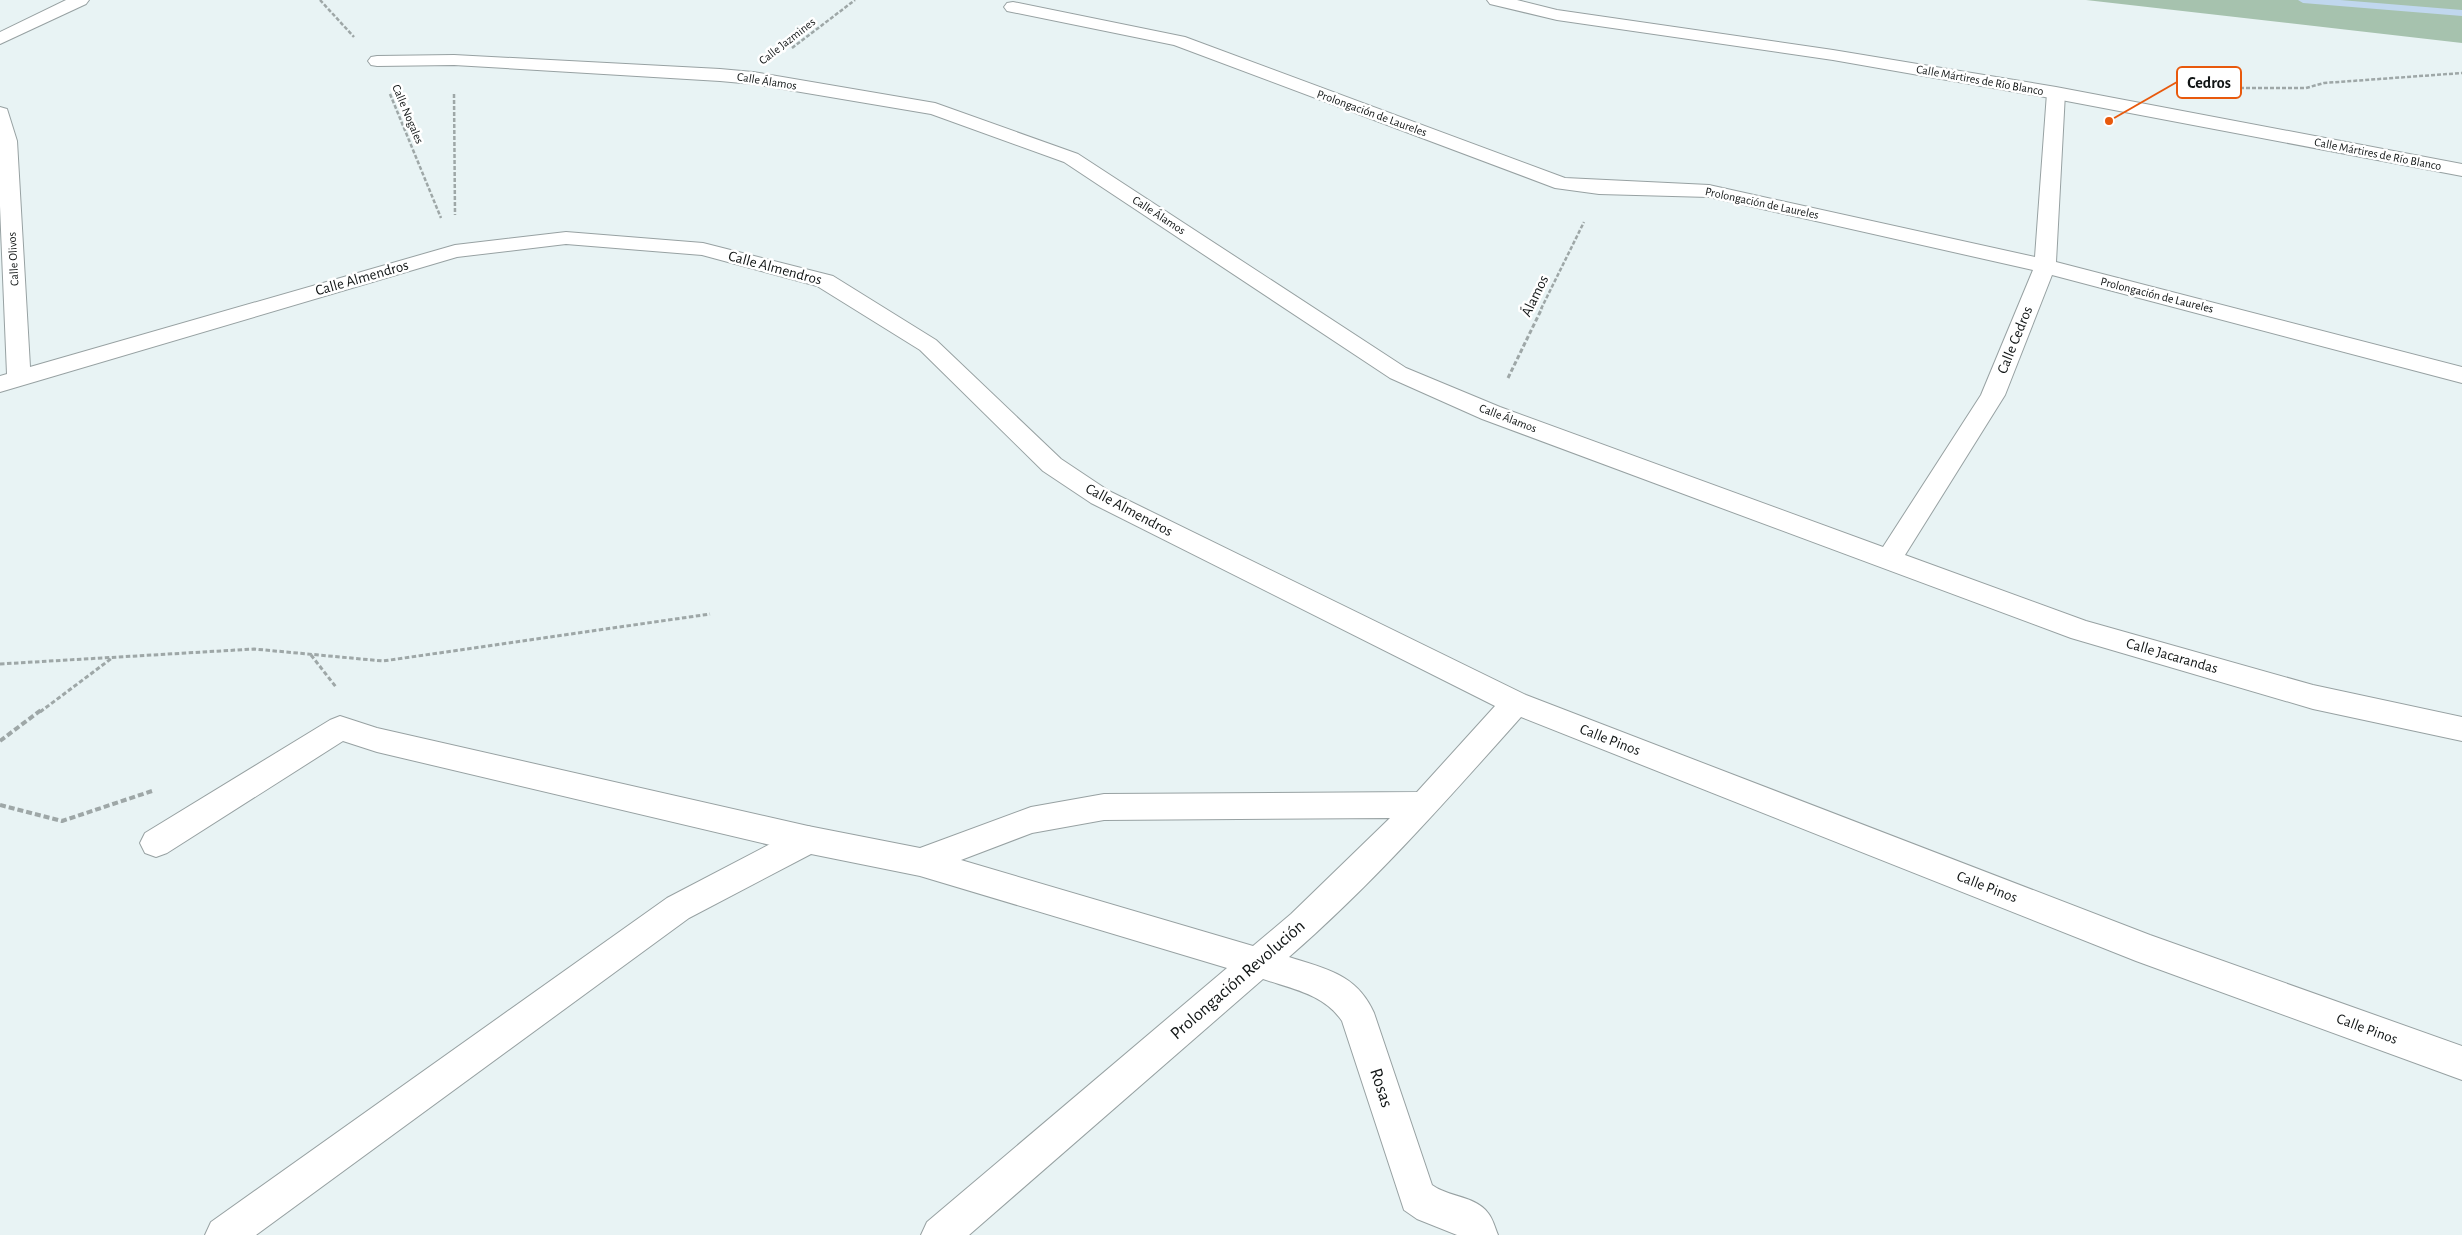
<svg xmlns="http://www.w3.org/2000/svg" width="2462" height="1235" font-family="'Alegreya Sans',sans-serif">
<rect width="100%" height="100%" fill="#e8f3f4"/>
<polygon fill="#a6c2ae" points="2086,0 2462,0 2462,43"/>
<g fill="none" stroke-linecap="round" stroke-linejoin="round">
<polygon fill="#c0d7ee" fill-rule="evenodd" points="2298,0 2340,0 2462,10 2462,16 2303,3"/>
<g stroke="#97a1a2" stroke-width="2">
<polygon id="lane" points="340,716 377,728 808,826 819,830 824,840 819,850 808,854 377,752 343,741 167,853 156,857 145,853 140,843 145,833 330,720"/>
</g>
<g stroke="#97a1a2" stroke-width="2">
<g id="street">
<polygon points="66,0 89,0 86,4 0,44 0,32"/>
<polygon points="1013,2 1185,37 1565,178 1709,185 2035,257 2047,93 2049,89 2063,89 2065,93 2056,262 2462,367 2462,383 2052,275 2005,395 1905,555 2086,621 2313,685 2462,717 2462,741 2313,709 2071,638 1482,419 1390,378 1064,162 931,114 753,84 720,81 454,65 377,66 371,65 368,61 371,57 377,56 454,55 720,69 753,72 935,103 1078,154 1406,368 1500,407 1883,547 1981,395 2033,270 1709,197 1599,194 1555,188 1174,45 1007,11 1004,7 1007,3"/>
<path d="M0 107 7 109 17 141 30 367 455 245 566 232 703 243 833 276 936 340 1061 459 1109 491 1526 695 2150 935 2462 1046V1080L2136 961 1521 717C1447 800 1373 884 1289 957 1326 969 1357 974 1374 1013L1432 1185C1448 1197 1476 1196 1488 1213 1493 1219 1495 1228 1498 1235H1457L1417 1219 1404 1210 1342 1021C1324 994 1292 989 1263 979L969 1235H921L927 1222 1227 968 920 876 811 854 689 918 256 1235H205L211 1222 667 898 797 830 808 826 920 848 1031 807 1104 794 1417 792 1495 706 1091 503 1043 471 920 350 817 286 702 255 566 244 457 257 0 392V376L7 374 0 206ZM1390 818 1291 914 1253 946 961 860 1032 833 1104 820Z"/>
</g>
</g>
<g stroke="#97a1a2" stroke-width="2">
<polygon id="secondary" points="1487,0 1517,0 1557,10 1833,50 2056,87 2462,164 2462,176 2056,99 1833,60 1557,20 1490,4"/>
</g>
<g stroke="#9ea7a7" stroke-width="2.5" stroke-dasharray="4 2" stroke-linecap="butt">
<polyline points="320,0 354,37"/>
<polyline points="792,48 855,0"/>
<polyline points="2234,88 2306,88 2324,83 2462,73"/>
<polyline points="390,94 441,218"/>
<polyline points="454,94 455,215"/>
<polyline points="1541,309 1584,222"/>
</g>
<g stroke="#9ea7a7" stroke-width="3" stroke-dasharray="4.5 2.5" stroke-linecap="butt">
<polyline points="1508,378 1542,308"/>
<polyline points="311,655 336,687"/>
<polyline points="0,664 254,649 383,661 710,614"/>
<polyline points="40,712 112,658"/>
</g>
<g stroke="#9ea7a7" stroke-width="4" stroke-dasharray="6 3" stroke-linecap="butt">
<polyline points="0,741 41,710"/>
<polyline points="0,805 62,821 152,791"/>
</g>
<use href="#lane" fill="#fff" fill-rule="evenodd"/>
<use href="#street" fill="#fff" fill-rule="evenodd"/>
<use href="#secondary" fill="#fff" fill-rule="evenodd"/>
</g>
<g text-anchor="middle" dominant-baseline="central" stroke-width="5" stroke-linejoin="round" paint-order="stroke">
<g font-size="12" fill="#111515" stroke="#fff">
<text transform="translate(787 41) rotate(-38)">Calle Jazmines</text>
<text transform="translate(1980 80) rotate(10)">Calle Mártires de Río Blanco</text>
<text transform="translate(767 81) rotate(9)">Calle Álamos</text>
<text transform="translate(1372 113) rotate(20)">Prolongación de Laureles</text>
<text transform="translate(408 114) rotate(67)">Calle Nogales</text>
<text transform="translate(2378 154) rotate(11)">Calle Mártires de Río Blanco</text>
<text transform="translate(1762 203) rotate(12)">Prolongación de Laureles</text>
<text transform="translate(1159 215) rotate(33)">Calle Álamos</text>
<text transform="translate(13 259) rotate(-93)">Calle Olivos</text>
<text transform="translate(2157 295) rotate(14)">Prolongación de Laureles</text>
<text transform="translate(1508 418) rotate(21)">Calle Álamos</text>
</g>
<g font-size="15" fill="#111515" stroke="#fff">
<text transform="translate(775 268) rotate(15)">Calle Almendros</text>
<text transform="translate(362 278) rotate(-16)">Calle Almendros</text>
<text transform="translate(1535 296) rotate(-64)">Álamos</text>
<text transform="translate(2015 340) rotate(-68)">Calle Cedros</text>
<text transform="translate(1129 510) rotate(28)">Calle Almendros</text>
<text transform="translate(2172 656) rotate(16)">Calle Jacarandas</text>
<text transform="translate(1610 740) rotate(21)">Calle Pinos</text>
<text transform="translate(1987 887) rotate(21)">Calle Pinos</text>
<text transform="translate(2367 1029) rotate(20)">Calle Pinos</text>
</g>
<g font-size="18" fill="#111515" stroke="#fff">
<text transform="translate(1238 980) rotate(-41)">Prolongación Revolución</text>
<text transform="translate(1381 1088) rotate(72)">Rosas</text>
</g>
</g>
<path fill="none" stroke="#e8590c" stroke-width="2" d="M2109 121L2177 82"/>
<circle fill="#e8590c" stroke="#fff" stroke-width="2" cx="2109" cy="121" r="5"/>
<rect fill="#fff" stroke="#e8590c" stroke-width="2" x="2177" y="67" width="64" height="31" rx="5"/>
<g font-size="16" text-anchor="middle" font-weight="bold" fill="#111515">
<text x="2209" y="88">Cedros</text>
</g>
</svg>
